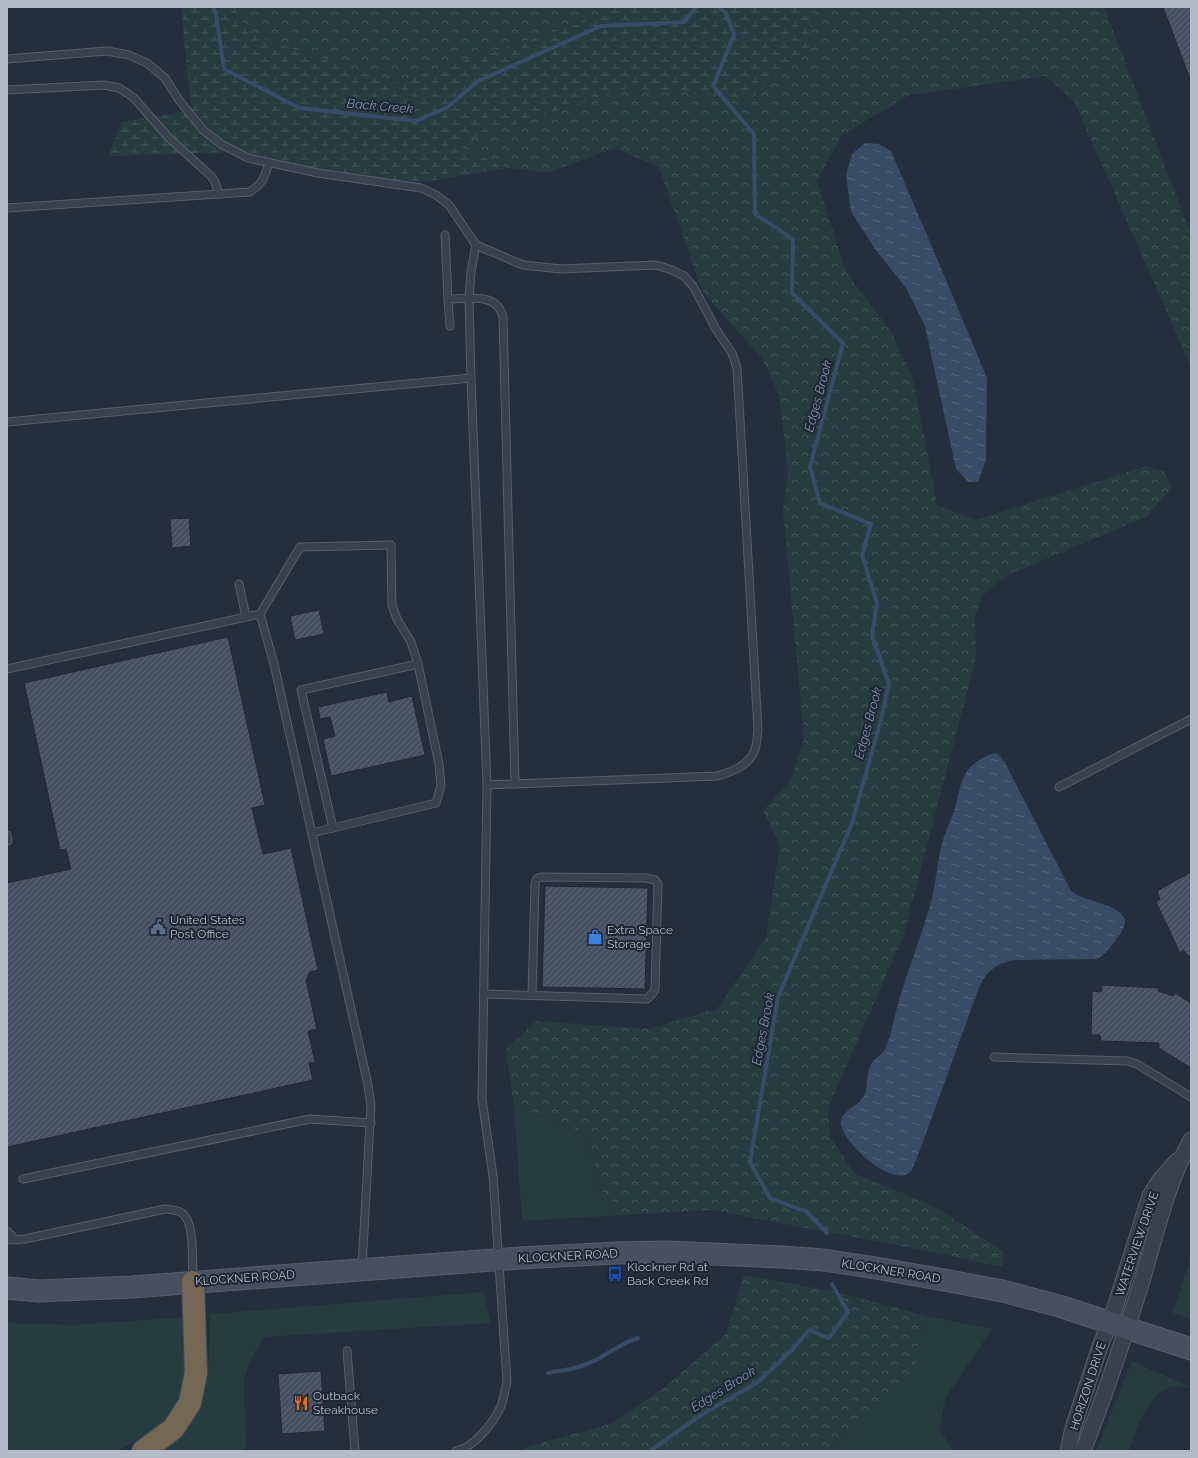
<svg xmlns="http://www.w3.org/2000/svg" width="1198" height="1458" font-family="Raleway,sans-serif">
<defs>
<pattern id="forest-crowns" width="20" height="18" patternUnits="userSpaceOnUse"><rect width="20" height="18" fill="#263c3f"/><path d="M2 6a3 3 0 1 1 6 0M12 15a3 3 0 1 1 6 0" fill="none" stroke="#435659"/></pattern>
<pattern id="wetland-marsh" width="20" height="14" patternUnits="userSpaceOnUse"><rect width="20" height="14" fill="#263c3f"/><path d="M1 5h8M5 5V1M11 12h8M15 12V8" fill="none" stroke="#435659"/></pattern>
<pattern id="water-ripples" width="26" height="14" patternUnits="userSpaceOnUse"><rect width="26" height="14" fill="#394c67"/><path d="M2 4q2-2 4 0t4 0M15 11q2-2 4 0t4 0" fill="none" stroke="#53647b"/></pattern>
<pattern id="building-hatch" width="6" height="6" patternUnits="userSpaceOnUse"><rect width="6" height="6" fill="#455162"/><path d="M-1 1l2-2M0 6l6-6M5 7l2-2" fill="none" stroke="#5d6877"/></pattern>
</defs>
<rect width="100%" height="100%" fill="#242f3e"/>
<g fill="#263c3f">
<polygon points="514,1107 587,1133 600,1188 624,1215 522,1221"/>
<polygon points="1191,1257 1191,1319 1173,1313"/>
<polygon points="483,1292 491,1323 264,1337 249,1363 244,1382 246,1451 158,1451 191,1424 206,1389 209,1353 210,1314"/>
<polygon points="923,1315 992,1329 946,1397 939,1428 953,1451 830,1451 915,1366"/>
<polygon points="184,1317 187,1383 175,1409 155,1430 118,1451 7,1451 7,1323 74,1325"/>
<path d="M1132 1361 1190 1387C1185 1387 1176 1386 1171 1387 1146 1395 1137 1429 1129 1451H1096Z"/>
</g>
<g fill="url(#forest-crowns)">
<polygon points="234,7 613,7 594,19 395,83 249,34"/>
<polygon points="815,7 1104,7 1191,234 1191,367 1074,101 1046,76 909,95 842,135 817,181 846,272 892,333 913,379 937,505 976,520 1146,466 1165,472 1171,488 1148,516 1006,576 982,596 975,618 976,658 903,937 828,1108 830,1137 855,1174 934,1206 1004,1252 1002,1267 933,1252 712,1210 624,1215 600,1188 587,1133 514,1107 506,1049 536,1021 648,1029 718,1008 766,938 780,845 763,811 791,780 804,739 783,510 788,472 779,394 761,357 702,291 659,167 614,148 548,173 508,168 455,144 627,88 751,99 809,49"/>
<polygon points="744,1275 836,1292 923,1315 916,1366 830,1451 519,1451 524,1448 613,1423 665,1387 726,1334"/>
</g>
<polygon fill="url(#wetland-marsh)" points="181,7 234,7 249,34 395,83 594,19 613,7 815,7 809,49 751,99 627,88 455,144 508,168 400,186 237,152 109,156 121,122 191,110"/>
<g fill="url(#water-ripples)">
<polygon points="865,143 879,144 891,151 946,280 987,378 986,460 978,482 968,482 956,469 925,326 906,288 875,249 851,211 846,175 852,154"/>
<path d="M995 753 999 755 1005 763 1071 891C1074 893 1078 896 1082 897 1094 902 1120 906 1125 920 1126 925 1121 933 1118 937 1112 945 1106 955 1096 959L1013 960C992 965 984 974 977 993L924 1139 912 1170C894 1193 837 1137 841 1121 844 1108 860 1106 865 1094 868 1086 866 1076 870 1067 872 1059 881 1056 885 1049 892 1034 895 1013 900 997 910 964 923 932 932 898 936 882 937 864 941 848 944 834 951 821 955 808 958 797 960 783 966 773 971 764 985 755 995 753Z"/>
</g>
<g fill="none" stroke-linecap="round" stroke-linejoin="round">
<g stroke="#394c67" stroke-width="4">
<polyline points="213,7 216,15 224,69 299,108 416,121 448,107 478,81 601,26 684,22 696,7"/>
<polyline points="718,7 726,13 734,35 713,86 754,134 755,214 793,239 792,293 843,343 810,467 820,503 871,524 862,555 877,603 872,636 889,684 881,720 852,823 778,997 750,1162 770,1198 807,1212 827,1233"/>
<path d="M548 1373C564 1370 581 1368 596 1360 611 1352 622 1343 638 1338"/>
<polyline points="650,1451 701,1415 758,1382 793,1349 809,1330 829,1338 848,1312 832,1284"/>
</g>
</g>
<g fill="url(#building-hatch)" stroke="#1f2835">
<polygon points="1163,7 1191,7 1191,78 1190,79"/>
<polygon points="189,518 191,546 172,548 170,519"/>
<polygon points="319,610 324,634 295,640 290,616"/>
<polygon points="228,637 265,805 252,808 263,854 291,848 318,970 310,972 306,980 317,1029 308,1031 315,1062 309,1063 313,1080 7,1147 7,883 71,869 66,849 60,850 24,683"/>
<polygon points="387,692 389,702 412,696 425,755 331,776 323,739 335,736 330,717 320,719 318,707"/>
<polygon points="1191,872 1191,958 1183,950 1180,953 1156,902 1160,899 1157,891"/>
<polygon points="545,886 648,888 645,989 542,987"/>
<polygon points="1102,985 1159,988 1158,991 1173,996 1175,993 1191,1003 1191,1068 1159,1048 1159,1043 1101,1041 1100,1035 1091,1035 1092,991 1101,992"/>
<polygon points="321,1371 325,1431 282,1434 278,1374"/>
</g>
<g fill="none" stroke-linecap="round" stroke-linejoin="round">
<g stroke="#565f6c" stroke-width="9">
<g id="lane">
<polyline points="7,59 107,51 129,55 147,63 165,78 179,100 203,130 221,144 248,158 318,173 421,188 436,195 449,205 476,245"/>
<polyline points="7,90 104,85 119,88 133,97 169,138 211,176 215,182 219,194"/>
<path d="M7 208 249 192C263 184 264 178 269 163"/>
<polyline points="445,235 448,299"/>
<path d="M450 326 448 299C469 299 497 292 503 317L515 784"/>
<path d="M471 378 469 299 471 272 476 245 523 265 561 269 656 265 672 270 684 276 693 286 717 331 732 353 737 368 758 730C757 737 757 746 754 752 747 767 731 772 717 776L487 785"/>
<path d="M7 422 471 378 487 785 482 1099 493 1176 507 1382C505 1389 504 1398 501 1406 494 1422 475 1447 456 1451"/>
<polyline points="239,584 246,617"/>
<polyline points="7,669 260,614"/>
<polyline points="1059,787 1191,719"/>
<polyline points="333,828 301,690 418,664"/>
<polyline points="312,833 436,803 441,786 439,764 418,664 411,642 397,619 392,605 391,545 300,547 260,614 274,664 368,1085 371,1105 362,1267"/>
<polyline points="7,835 8,841"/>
<path d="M484 994 647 999 653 993 655 989 658 884 655 880 646 878 542 877C536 878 535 881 535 887L532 994"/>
<polyline points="994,1057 1127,1061 1137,1064 1191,1097"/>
<polyline points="23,1179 310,1119 371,1123"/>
<polyline points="7,1231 16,1240"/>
<path d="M7 1240 25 1239 165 1209C171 1210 178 1209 183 1214 195 1223 192 1265 193 1280"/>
<polyline points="347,1351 355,1451"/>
</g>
</g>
<g stroke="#565f6c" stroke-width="17">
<g id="street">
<polyline points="1068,1451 1073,1428 1100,1346 1110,1323 1150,1196 1160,1180 1177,1161"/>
<path d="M1083 1451C1105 1395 1124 1338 1142 1281 1156 1234 1167 1183 1191 1140"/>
</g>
</g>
<g stroke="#565f6c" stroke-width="23">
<polyline id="secondary" points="7,1288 39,1291 132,1287 520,1258 617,1253 667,1252 782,1257 823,1260 870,1267 944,1280 1002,1291 1059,1306 1191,1349"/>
</g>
<g stroke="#434c59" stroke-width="24">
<polyline id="highway" points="143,1451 173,1429 190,1403 196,1373 193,1282"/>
</g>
<use href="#lane" stroke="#38414e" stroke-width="7"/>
<use href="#street" stroke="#38414e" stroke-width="15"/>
<use href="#secondary" stroke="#465061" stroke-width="21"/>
<use href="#highway" stroke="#746855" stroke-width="22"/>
</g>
<defs>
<g id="civic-bare" transform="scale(1.2)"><path d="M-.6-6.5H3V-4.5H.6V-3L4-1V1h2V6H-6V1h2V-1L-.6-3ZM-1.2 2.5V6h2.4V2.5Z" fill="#5c6f8a" stroke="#1d2633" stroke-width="2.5" paint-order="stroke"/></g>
<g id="shop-bare" transform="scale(1.2)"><path d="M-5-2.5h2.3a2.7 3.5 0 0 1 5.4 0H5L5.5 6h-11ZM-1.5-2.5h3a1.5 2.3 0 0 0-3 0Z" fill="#3f7fe0" stroke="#1d2633" stroke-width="2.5" paint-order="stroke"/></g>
<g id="bus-bare" transform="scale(1.2)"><path d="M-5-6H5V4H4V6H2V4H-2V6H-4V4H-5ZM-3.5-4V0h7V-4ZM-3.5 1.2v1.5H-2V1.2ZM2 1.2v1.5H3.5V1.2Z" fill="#1a4fb4" stroke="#1d2633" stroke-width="2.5" paint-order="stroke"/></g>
<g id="restaurant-bare" transform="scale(1.2)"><path d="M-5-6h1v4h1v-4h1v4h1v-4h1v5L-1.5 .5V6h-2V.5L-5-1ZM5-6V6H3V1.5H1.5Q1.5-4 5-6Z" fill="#e8710a" stroke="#1d2633" stroke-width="2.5" paint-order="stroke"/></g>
</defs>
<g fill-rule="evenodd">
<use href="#civic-bare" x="158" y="927"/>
<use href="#shop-bare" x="595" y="937"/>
<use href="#bus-bare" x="615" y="1274"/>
<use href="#restaurant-bare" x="301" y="1403"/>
</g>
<g text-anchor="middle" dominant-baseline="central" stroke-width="4" stroke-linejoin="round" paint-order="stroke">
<g font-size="12" fill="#b4bcc9" stroke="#1d2633" text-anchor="start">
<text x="170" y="920">United States<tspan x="170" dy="14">Post Office</tspan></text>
<text x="607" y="930">Extra Space<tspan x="607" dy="14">Storage</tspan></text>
<text x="627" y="1267">Klockner Rd at<tspan x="627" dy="14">Back Creek Rd</tspan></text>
<text x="313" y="1396">Outback<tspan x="313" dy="14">Steakhouse</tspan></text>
</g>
<g font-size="12" fill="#b4bcc9" stroke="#1d2633">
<text transform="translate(1137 1244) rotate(-71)">WATERVIEW DRIVE</text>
<text transform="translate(568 1256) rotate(-3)">KLOCKNER ROAD</text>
<text transform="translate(891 1271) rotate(9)">KLOCKNER ROAD</text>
<text transform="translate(245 1278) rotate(-4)">KLOCKNER ROAD</text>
<text transform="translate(1088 1386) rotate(-72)">HORIZON DRIVE</text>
</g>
<g font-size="13" font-style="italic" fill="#7c92b1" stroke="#1d2633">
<text transform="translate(380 106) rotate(5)">Back Creek</text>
<text transform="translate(818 396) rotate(-75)">Edges Brook</text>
<text transform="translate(868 723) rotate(-75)">Edges Brook</text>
<text transform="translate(763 1029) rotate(-79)">Edges Brook</text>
<text transform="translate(723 1389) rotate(-32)">Edges Brook</text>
</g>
</g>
<rect width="1198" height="1458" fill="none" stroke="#b4bcc9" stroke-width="16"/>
</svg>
